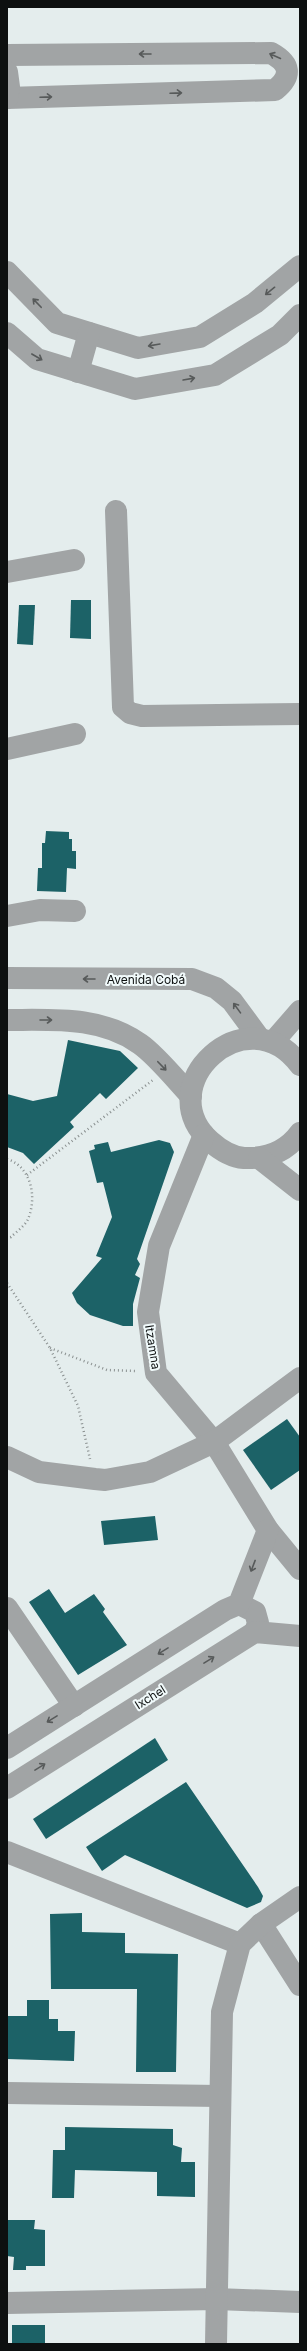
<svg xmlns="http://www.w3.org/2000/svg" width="307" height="2351" font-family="Inter,sans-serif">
<rect width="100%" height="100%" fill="#e4eded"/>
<g fill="#1c6267">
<polygon points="71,600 91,600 91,639 70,638"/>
<polygon points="19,605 35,605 33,645 17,644"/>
<polygon points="46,831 69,832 69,839 72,839 72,851 76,851 76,869 67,868 66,892 37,891 38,868 42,868 42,843 45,843"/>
<polygon points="68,1040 120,1051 138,1068 106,1099 100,1093 70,1122 74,1127 34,1164 23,1153 7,1147 7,1094 33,1101 57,1096"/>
<polygon points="159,1140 170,1143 174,1152 137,1259 140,1264 135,1275 140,1278 133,1304 133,1326 123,1326 90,1315 77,1303 72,1293 102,1258 96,1256 112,1217 103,1182 97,1183 89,1151 95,1149 94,1145 108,1142 111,1152"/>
<polygon points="287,1419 300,1437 300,1470 271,1490 243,1450"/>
<polygon points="155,1516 158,1540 104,1545 101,1521"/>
<polygon points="49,1589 65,1613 94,1594 105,1609 103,1612 127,1645 78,1675 29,1602"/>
<polygon points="155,1738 168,1760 46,1839 33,1819"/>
<polygon points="186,1782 258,1887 263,1896 261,1902 247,1908 125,1855 102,1871 86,1847"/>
<polygon points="82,1913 82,1932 125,1933 125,1953 178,1954 176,2072 136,2072 137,1989 51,1989 50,1914"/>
<polygon points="27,2000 49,2000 49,2019 58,2019 58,2031 75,2031 74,2061 7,2059 7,2016 27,2016"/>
<polygon points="65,2127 173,2129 173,2145 182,2148 181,2162 195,2162 195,2197 157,2196 157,2172 75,2170 74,2198 52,2198 53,2150 65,2150"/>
<polygon points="7,2220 35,2220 34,2229 45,2230 45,2266 26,2266 26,2270 13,2270 14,2257 7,2256"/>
<rect x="12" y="2325" width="33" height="19"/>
</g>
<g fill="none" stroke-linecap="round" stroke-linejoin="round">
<g stroke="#8a9090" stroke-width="2.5" stroke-dasharray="1 3" stroke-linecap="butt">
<path d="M7 1159C32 1167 37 1198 28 1219 25 1226 16 1232 11 1237L7 1238"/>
<polyline points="27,1175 153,1080"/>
<polyline points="7,1283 50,1348 78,1406 90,1459"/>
<polyline points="50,1348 107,1370 137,1371"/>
</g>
<g stroke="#a1a4a5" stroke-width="22">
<path d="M7 55 271 53C291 64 292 76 275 90L7 98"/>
<polyline points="7,72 9,87 7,98"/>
<polyline points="7,272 57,323 138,348 200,337 255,303 300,266"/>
<polyline points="7,333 37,359 135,389 215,375 280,335 300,315"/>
<polyline points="78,372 89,333"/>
<polyline points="116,511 123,707 130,713 142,716 300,714"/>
<polyline points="7,572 74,560"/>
<polyline points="7,749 75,734"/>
<polyline points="7,916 40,910 75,911"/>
<polyline points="7,978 192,979 216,988 232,1001 260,1039"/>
<path d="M7 1020C53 1020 101 1016 140 1044 156 1055 177 1081 191 1096"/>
<polyline points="273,1042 300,1011"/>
<path d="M300 1065C246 993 149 1086 210 1141 219 1149 231 1157 244 1158 267 1159 286 1152 300 1133"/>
<polyline points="204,1135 159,1246 148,1312 156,1373 214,1442 268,1530 300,1569"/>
<polyline points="259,1158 300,1190"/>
<polyline points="7,1457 39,1472 95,1479 105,1480 150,1472 214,1442 300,1378"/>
<polyline points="239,1604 255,1612 258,1623 255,1632"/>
<polyline points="7,1608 74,1706"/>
<polyline points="7,1748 225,1610 239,1604 268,1530"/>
<polyline points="7,1788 255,1632 300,1636"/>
<polyline points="7,1852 240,1944"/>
<polyline points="261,1924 300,1985"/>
<polyline points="7,2093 219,2096"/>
<polyline points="7,2303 216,2299 300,2302"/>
<polyline points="216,2344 222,2012 240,1944 261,1924 300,1897"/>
</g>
</g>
<defs><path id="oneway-shaft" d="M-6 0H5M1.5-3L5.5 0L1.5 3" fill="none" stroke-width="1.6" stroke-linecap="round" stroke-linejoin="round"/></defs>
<g stroke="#575a5a">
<use href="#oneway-shaft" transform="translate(145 54) rotate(180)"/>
<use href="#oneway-shaft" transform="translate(275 56) rotate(-156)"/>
<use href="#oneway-shaft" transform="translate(176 93) rotate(-2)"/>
<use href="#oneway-shaft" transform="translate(46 97) rotate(-2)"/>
<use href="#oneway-shaft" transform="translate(270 291) rotate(141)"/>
<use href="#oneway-shaft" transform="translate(37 303) rotate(-134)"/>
<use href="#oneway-shaft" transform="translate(154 345) rotate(170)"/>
<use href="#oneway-shaft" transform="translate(37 357) rotate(30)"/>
<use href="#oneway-shaft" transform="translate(189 379) rotate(-10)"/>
<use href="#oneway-shaft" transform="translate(89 979) rotate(-180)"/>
<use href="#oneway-shaft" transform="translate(237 1008) rotate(-126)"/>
<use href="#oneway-shaft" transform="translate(46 1020)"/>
<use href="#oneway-shaft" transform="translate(162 1066) rotate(46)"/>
<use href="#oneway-shaft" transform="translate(253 1566) rotate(111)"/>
<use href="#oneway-shaft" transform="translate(163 1651) rotate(148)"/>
<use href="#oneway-shaft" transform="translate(209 1660) rotate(-32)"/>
<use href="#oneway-shaft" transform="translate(52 1719) rotate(148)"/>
<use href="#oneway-shaft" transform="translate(40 1767) rotate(-32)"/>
</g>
<g text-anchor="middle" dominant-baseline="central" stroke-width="4" stroke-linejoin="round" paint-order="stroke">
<g font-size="12" fill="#0d1010" stroke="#f1fafb">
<text x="146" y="979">Avenida Cobá</text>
<text transform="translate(153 1347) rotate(81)">Itzamna</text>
<text transform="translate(150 1697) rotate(-32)">Ixchel</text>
</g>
</g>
<rect width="307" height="2351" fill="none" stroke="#0d1010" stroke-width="16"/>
</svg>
